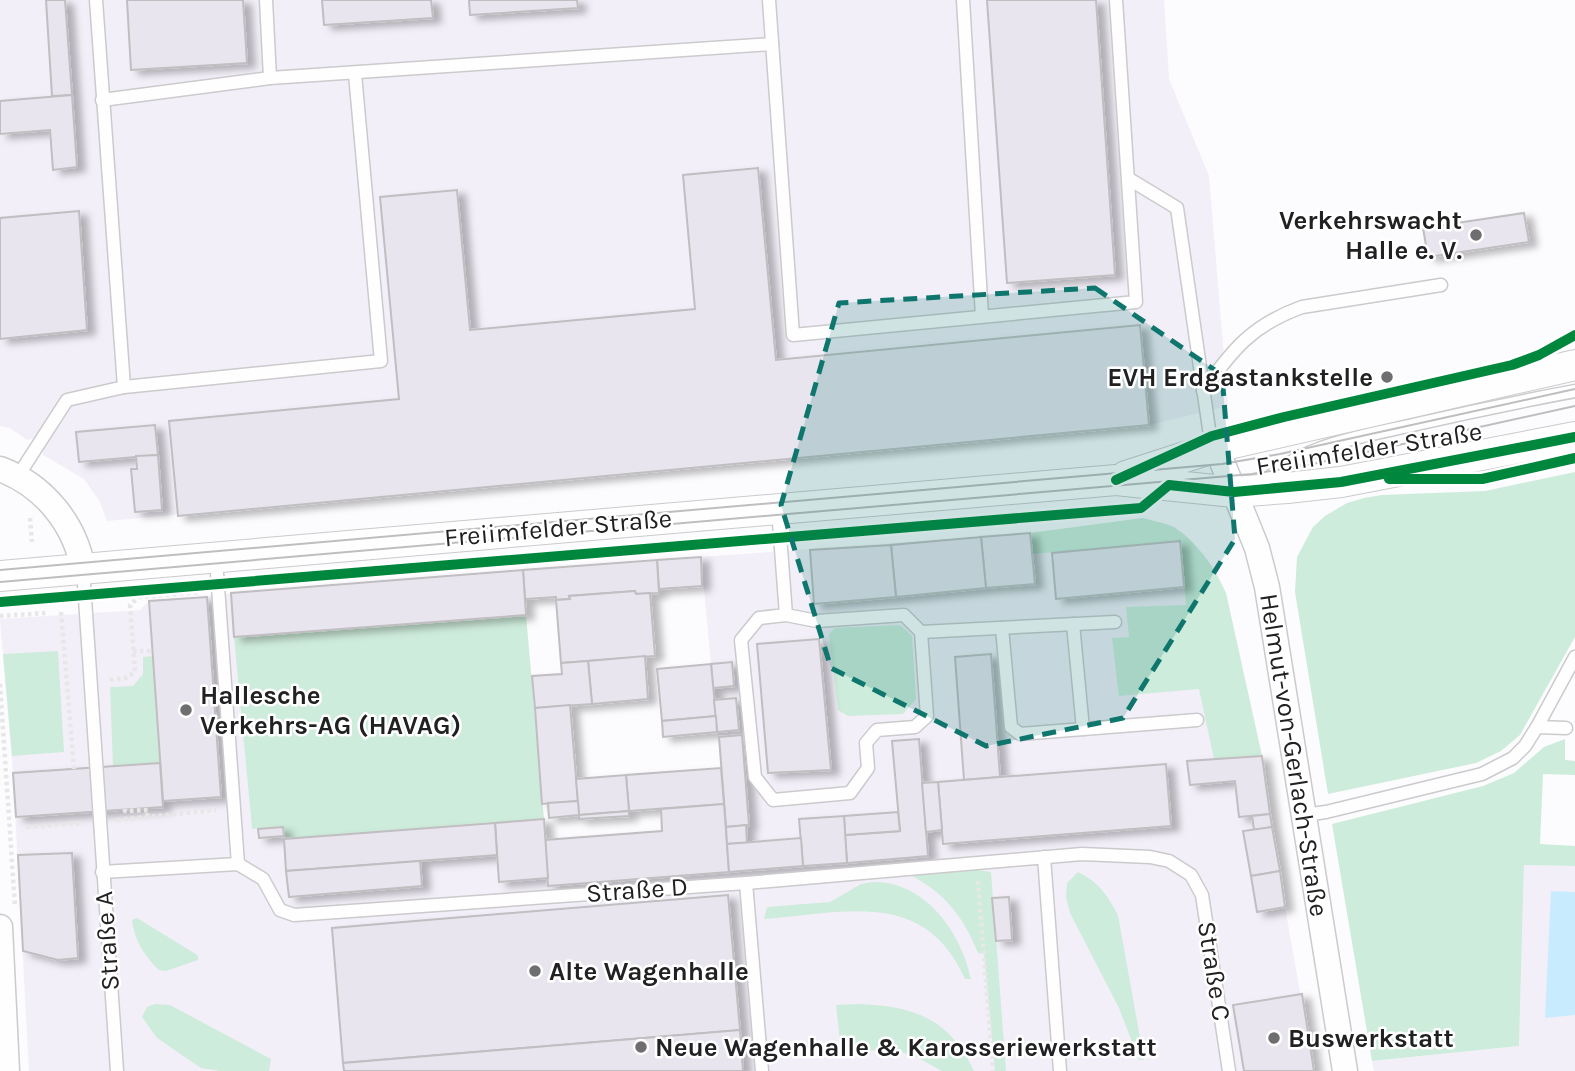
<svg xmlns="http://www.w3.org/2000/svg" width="1575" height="1071" font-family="Karla,sans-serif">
<defs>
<filter id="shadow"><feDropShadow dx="8" dy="4.5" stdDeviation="3.5" flood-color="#0004"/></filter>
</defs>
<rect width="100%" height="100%" fill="#fcfbfe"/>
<g fill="#f3eff8">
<polygon points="0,0 1164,0 1169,79 1209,176 1228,406 1149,425 107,521 100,502 84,479 43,455 43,436 27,440 10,428 0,426"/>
<polygon points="1143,518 1175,527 1204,555 1216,571 1226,593 1262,756 1285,907 1314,1071 29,1071 13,773 0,619 140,610 149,601 219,596 231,593 252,829 283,827 285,839 544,819 546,840 662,831 661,809 724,804 701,557 1030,533"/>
<polygon points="1524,865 1575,866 1575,1071 1374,1071 1372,1061 1519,1046"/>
</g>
<g fill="#ceecdb">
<polygon points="1575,472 1575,637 1520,735 1501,751 1476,763 1328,794 1295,592 1297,557 1313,527 1325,516 1347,503 1364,498 1382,495 1485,491"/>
<path d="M1143 518C1153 521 1167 523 1175 528 1197 541 1216 571 1226 593L1262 756 1214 759 1199 689 1119 696 1112 638 1129 637 1126 607 1186 605 1180 541 1032 554 1030 533Z"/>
<polygon points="526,615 544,819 284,839 283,827 252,829 234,637"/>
<polygon points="900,625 912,636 916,699 903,714 848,716 838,710 829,634 835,628"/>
<polygon points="58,651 64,752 12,756 3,654"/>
<polygon points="153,656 160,763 113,766 110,687 133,686 143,674 143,657"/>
<polygon points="1565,739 1565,760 1575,761 1575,775 1543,774 1540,844 1575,846 1575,866 1524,865 1519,1046 1372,1061 1332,824 1483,786 1514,773 1544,747"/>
<path d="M978 870 991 872 1006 1071H995L984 954 978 953C964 918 946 894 912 876V874Z"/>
<path d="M1078 872C1099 882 1107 895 1118 915L1144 1060H1139L1119 1008 1070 913 1066 897 1067 883Z"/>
<path d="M873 882C925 881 961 932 971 979H965C924 888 846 913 764 919L767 907 830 902 861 884Z"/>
<path d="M137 918 194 953 198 956V960L166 971 159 970C145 957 134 940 132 920Z"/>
<polygon points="155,1004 170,1005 271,1059 269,1071 220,1071 201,1068 157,1038 142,1017 147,1007"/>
<path d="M858 1004C914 1006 949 1018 974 1071H942L915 1056 892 1050 841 1051 836 1005Z"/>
</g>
<polygon fill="#c8ecfd" points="1551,891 1575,892 1575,1015 1545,1018"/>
<g fill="#e9e5ef" stroke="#c0bec1" stroke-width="2" filter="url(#shadow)">
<polygon points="46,0 65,0 72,95 52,96"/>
<polygon points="127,0 243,0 247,63 131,70"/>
<polygon points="322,0 431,0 433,18 324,25"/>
<polygon points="469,0 577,0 578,8 470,15"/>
<polygon points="987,0 1096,0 1115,275 1007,283"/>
<polygon points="72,95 77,167 53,170 50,130 0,134 0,101"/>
<polygon points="758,168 776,360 1140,325 1149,425 178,516 169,421 399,399 380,197 457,190 470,330 695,309 683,175"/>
<polygon points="79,211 87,330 0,339 0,218"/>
<polygon points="1524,213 1529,242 1428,257 1423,228"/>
<polygon points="155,425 158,455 79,462 76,432"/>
<polygon points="158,455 162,510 135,512 131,469 137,469 136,456"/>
<polygon points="1030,533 1035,584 986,588 981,537"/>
<polygon points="981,537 986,588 896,597 891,545"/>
<polygon points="1180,541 1184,587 1056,599 1052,553"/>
<polygon points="891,545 896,597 814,604 810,550"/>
<polygon points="701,557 702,586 659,589 657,560"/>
<polygon points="657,560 659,593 636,594 635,591 569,596 570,599 556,600 556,597 525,599 523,570"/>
<polygon points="523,570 526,615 234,637 231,593"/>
<polygon points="635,591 636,594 650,593 655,656 561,663 556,600 570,599 569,596"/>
<polygon points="207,597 221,797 163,801 149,601"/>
<polygon points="819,639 831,770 768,773 757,644"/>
<polygon points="991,654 1000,777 964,780 955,657"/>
<polygon points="645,656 648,699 592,704 588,661"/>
<polygon points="588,661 592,704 535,708 532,676 562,674 561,663"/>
<polygon points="732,662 734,686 713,688 711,664"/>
<polygon points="711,664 716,716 662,721 657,669"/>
<polygon points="736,698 739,730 717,732 714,700"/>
<polygon points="570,705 578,801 542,804 535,708"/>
<polygon points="716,716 717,732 663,737 662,721"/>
<polygon points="742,735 749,825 726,827 719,737"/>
<polygon points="919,739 928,856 847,863 845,835 900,831 892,741"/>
<polygon points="1262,756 1270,814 1239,817 1235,781 1190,785 1187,761"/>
<polygon points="160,763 163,807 16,817 13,773"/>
<polygon points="1166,764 1171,826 943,844 938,782"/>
<polygon points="721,768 724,804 629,811 626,775"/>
<polygon points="626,775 629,811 579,815 576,779"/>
<polygon points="938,782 942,830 926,832 922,783"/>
<polygon points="578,801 579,815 549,818 548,803"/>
<polygon points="724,804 729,872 548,886 545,840 662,831 661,809"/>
<polygon points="629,811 629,816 579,819 579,815"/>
<polygon points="898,812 900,831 845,835 844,816"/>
<polygon points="1270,814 1272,827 1254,830 1252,816"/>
<polygon points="844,816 847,863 803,866 799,819"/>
<polygon points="544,819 548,878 499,882 495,823"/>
<polygon points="495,823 497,855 286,871 284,839"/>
<polygon points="746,825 747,843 727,844 726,827"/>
<polygon points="283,827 284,836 259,838 258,829"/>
<polygon points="1272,827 1280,871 1251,876 1243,831"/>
<polygon points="801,838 803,866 729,872 727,844"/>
<polygon points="72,853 78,958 58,960 23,951 18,855"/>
<polygon points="420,861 422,886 289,897 286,871"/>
<polygon points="1280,871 1285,907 1257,912 1251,876"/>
<polygon points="728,895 740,1030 343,1063 332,928"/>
<polygon points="1009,897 1012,940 996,941 992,898"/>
<polygon points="1302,994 1314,1071 1244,1071 1233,1005"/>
<polygon points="740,1030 743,1071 344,1071 343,1063"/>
</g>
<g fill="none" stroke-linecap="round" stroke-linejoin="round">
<g stroke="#cbcacc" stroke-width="15">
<g id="service">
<polyline points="96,0 124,387 381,361 355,74"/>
<polyline points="266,0 270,78"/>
<polyline points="769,0 793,335 1136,302 1116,0"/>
<polyline points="963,0 982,316"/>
<polyline points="102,100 270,78 772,44"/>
<polyline points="1129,179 1177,208 1209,429 1216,447"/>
<path d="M1203 391C1232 350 1252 325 1302 307L1441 285"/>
<polyline points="18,476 67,400 124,387"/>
<path d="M1259 487C1299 444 1362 437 1417 424 1469 412 1522 401 1575 391"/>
<polyline points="778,509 786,615 759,618 741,640 755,777 773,800 850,793 868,768 866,743 877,730 915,727 927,716 921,632 904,615 817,621 786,615"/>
<polyline points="216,559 238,864"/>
<polyline points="83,569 117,1071"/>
<polyline points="1073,624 1083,729"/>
<polyline points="1002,628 1011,727 1020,734 1197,720"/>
<polyline points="921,632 1115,622"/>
<polyline points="1537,727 1575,657"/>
<polyline points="1304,815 1326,812 1482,774 1513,758 1525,746 1537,727 1566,728"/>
<polyline points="1044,857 1060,1071"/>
<polyline points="102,872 238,864 263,879 280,910 294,915 746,883 1082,854 1150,857 1169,861 1191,875 1202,895 1229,1071"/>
<polyline points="746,883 762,1071"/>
</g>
</g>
<g stroke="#cbcacc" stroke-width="27">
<g id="minor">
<polyline points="1216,447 1257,548 1267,587 1345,1071"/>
<path d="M0 469C43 485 75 523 83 569"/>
<polyline points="0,927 7,1071"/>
</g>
</g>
<g stroke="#cbcacc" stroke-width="32">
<g id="tertiary">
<polyline points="1126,476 1216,447 1575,365"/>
<polyline points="0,576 1116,480 1234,492 1287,488 1341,482 1575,437"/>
</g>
</g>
<g stroke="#e7e7e7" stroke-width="4.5" stroke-dasharray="3.5 3.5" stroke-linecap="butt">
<polyline points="30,518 32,542"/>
<polyline points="61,612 74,769"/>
<polyline points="0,616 46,613"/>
<polyline points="133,651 152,651"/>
<polyline points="110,680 126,678 135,672 130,605 139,597 199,592"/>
<polyline points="0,684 15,907"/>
<polyline points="125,809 125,811 148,810 147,817"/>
<polyline points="117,820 216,810"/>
<polyline points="27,827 84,823"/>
<polyline points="978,881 993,1071"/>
</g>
<use href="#service" stroke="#fffeff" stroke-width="12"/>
<use href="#minor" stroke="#fffeff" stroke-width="24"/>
<use href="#tertiary" stroke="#fffeff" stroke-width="30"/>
<g stroke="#bebebf" stroke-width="2">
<polyline points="0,570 1222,464 1280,454 1575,389"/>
<polyline points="0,582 1252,474 1308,465 1575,406"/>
</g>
<g stroke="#fff" stroke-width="15">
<g id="cycleway">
<polyline points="1389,479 1482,479 1575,458"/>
<polyline points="1116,480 1212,436 1284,417 1512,365 1539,355 1575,335"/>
<polyline points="0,602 1141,508 1169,485 1234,492 1341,482 1575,437"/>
</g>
</g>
<use href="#cycleway" stroke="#00873e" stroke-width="10"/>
</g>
<path fill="#0f766e" fill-opacity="0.2" stroke="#0f766e" stroke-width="5" stroke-dasharray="14 9" stroke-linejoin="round" d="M1095 288 1222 375 1235 539 1123 718 986 746 831 668 781 505 839 303Z"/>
<g fill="#6e6d6f" stroke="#fff" stroke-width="2.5">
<circle cx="1476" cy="235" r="7"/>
<circle cx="1387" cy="377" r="7"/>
<circle cx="186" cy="710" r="7"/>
<circle cx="535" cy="971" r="7"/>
<circle cx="1274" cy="1038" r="7"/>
<circle cx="641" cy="1047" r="7"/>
</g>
<g text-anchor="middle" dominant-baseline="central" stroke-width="5" stroke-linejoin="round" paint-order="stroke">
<g font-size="26" font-weight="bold" fill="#212022" stroke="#fff" text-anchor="start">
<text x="1462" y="220" text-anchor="end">Verkehrswacht<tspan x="1462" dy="30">Halle e. V.</tspan></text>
<text x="1373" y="377" text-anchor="end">EVH Erdgastankstelle</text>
<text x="200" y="695">Hallesche<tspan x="200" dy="30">Verkehrs-AG (HAVAG)</tspan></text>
<text x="549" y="971">Alte Wagenhalle</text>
<text x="1288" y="1038">Buswerkstatt</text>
<text x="655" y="1047">Neue Wagenhalle &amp; Karosseriewerkstatt</text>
</g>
<g font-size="26" fill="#212022" stroke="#fff">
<text transform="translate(1369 449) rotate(-9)">Freiimfelder Straße</text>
<text transform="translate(558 528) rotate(-5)">Freiimfelder Straße</text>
<text transform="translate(1294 755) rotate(81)">Helmut-von-Gerlach-Straße</text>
<text transform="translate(637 890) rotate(-4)">Straße D</text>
<text transform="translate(107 941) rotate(-94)">Straße A</text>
<text transform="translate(1214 971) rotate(81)">Straße C</text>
</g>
</g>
</svg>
